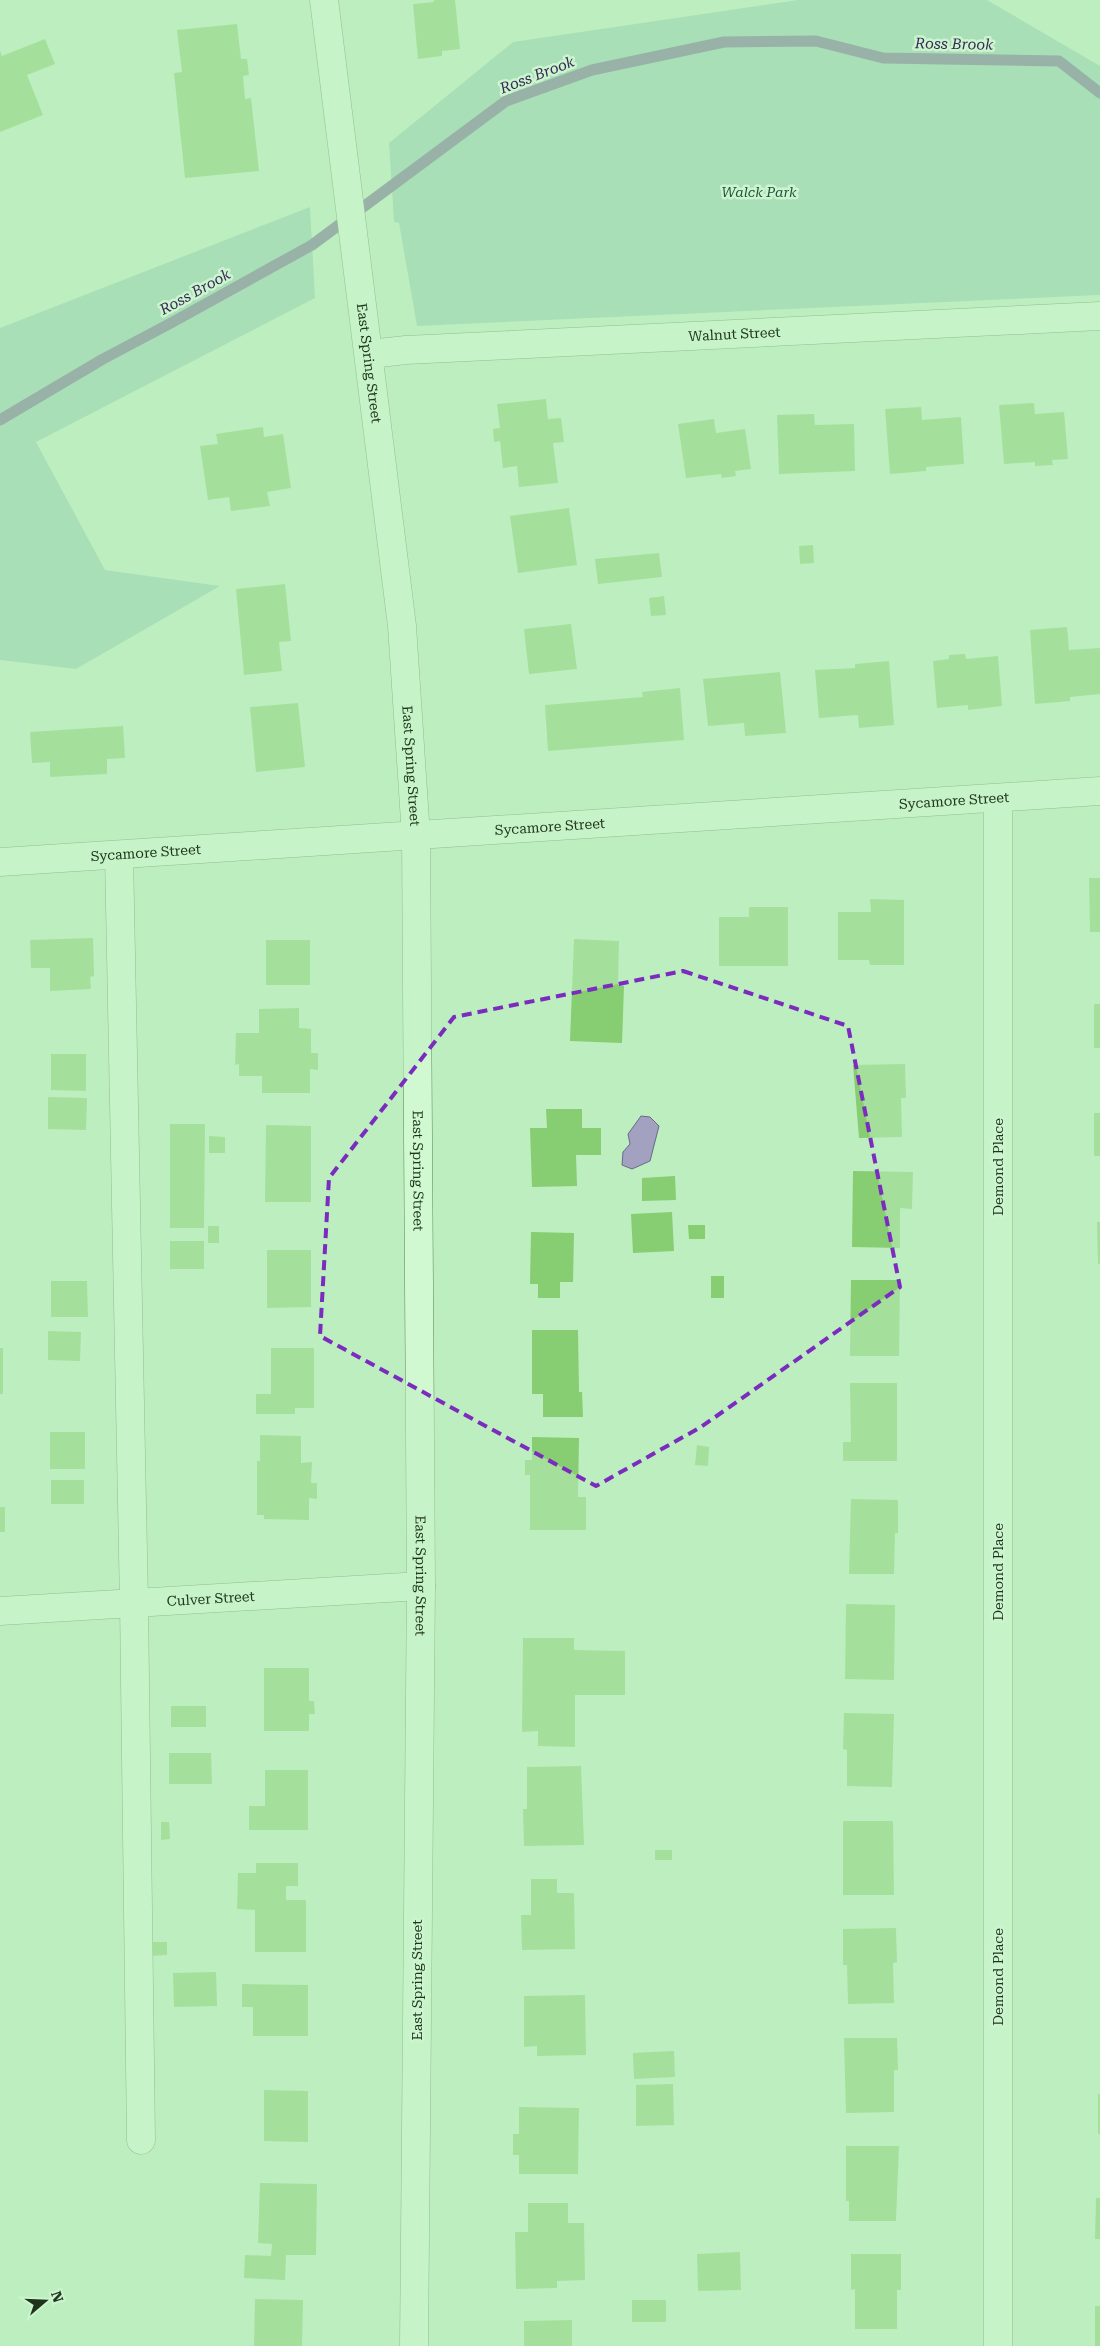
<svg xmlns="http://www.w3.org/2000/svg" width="1100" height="2346" font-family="'Roboto Serif',serif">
<rect width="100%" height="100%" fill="#bdeebf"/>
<g fill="#91ccac">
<polygon points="798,0 987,0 1100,66 1100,295 417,326 399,223 394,222 389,143 513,42"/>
<polygon points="310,207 315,298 36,442 105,570 220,586 76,669 0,660 0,328"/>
</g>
<polygon fill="#a2a1bf" stroke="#6c688c" points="641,1116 650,1117 659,1126 650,1161 632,1169 622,1165 623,1152 630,1144 628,1134"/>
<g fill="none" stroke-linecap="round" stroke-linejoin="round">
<polyline stroke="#6c688c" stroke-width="11" points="0,420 103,359 171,323 312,245 506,101 592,70 724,42 816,41 883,58 1059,61 1100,93"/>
</g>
<g fill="#87cd72">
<polygon points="434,0 455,0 460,49 442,51 442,56 418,59 413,4 434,2"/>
<polygon points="237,24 241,59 247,59 249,75 243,76 245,99 251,98 259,171 185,178 174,73 182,72 177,30"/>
<polygon points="45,39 55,64 27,75 43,115 0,132 0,51 2,56"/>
<polygon points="546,399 548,419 561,418 564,442 553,443 558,483 519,487 517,466 503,468 500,441 494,442 493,429 500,428 497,404"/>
<polygon points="1034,403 1035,414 1064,412 1068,459 1052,460 1053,465 1035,466 1035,462 1004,464 999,405"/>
<polygon points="921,407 922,420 961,417 964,464 926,467 926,471 890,474 885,409"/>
<polygon points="814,414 815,425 854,424 855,471 779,474 777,415"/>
<polygon points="714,419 716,433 745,429 751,469 735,471 736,476 722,478 721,474 686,478 678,424"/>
<polygon points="263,427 264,437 283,434 291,488 267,492 270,506 231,511 229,497 208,500 200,446 218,444 216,434"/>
<polygon points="569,508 577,565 518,573 510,516"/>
<polygon points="813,545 814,563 800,564 799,546"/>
<polygon points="659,553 662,577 598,584 595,559"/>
<polygon points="285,584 291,641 279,642 282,671 244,675 236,589"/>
<polygon points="664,596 666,615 651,616 649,598"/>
<polygon points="571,624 577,669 529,674 524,629"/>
<polygon points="1067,627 1069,650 1100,648 1100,694 1070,697 1070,701 1035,704 1030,630"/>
<polygon points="965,654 966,659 998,656 1002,706 968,710 968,705 937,708 933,661 949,659 949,655"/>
<polygon points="889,661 894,725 859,728 858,715 819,718 815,670 855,668 855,664"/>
<polygon points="780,672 786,733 745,736 744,723 708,726 703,679"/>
<polygon points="680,688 684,740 548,751 545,705 643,697 642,692"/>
<polygon points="298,703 305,767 256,772 250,707"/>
<polygon points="123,726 125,758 107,759 107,774 50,777 50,762 32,763 30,732"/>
<polygon points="1089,878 1100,878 1100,932 1090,932"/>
<polygon points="870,899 904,900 904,965 870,965 869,960 838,960 838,912 871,912"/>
<polygon points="749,907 788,907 788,966 719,966 719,917 749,917"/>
<polygon points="93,938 94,976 90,977 91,989 50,991 50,968 31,968 30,940"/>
<polygon points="574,939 619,941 618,985 624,986 622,1043 570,1041"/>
<rect x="266" y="940" width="44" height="45"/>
<rect x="1094" y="1004" width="6" height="44"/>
<polygon points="299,1008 299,1028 311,1029 311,1053 318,1053 318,1070 310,1069 310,1093 262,1093 262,1076 239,1076 239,1064 235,1065 236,1033 259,1033 259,1009"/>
<polygon points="51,1054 86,1054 86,1091 51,1090"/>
<polygon points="905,1064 906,1098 901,1098 902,1137 859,1138 853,1065"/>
<polygon points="48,1097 87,1098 86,1130 48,1129"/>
<polygon points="546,1109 582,1109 582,1128 601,1128 601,1155 576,1155 577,1186 532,1187 530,1128 547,1128"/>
<rect x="1094" y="1113" width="6" height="43"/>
<polygon points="170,1124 205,1124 204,1228 170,1228"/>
<polygon points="266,1125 311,1126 311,1202 265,1202"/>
<polygon points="209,1136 225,1137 225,1153 209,1153"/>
<polygon points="853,1171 913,1172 912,1209 900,1208 900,1248 852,1247"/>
<polygon points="675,1176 676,1200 642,1201 642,1178"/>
<polygon points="672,1212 674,1251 633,1253 631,1214"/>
<polygon points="1097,1222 1100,1222 1100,1264 1098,1264"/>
<polygon points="688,1225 705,1225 705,1239 689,1239"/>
<rect x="208" y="1226" width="11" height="17"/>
<polygon points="531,1232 574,1233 573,1282 560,1282 560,1298 538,1298 538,1284 530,1284"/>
<rect x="170" y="1241" width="34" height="28"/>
<polygon points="267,1250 311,1250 311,1307 267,1308"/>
<rect x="711" y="1276" width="13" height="22"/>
<polygon points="851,1280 900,1280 899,1356 850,1356"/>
<polygon points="51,1281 87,1281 88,1317 51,1317"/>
<polygon points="532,1330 578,1330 579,1392 582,1392 583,1417 543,1417 543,1394 532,1394"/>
<polygon points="48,1331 81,1332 80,1361 48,1360"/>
<rect x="0" y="1348" width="3" height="46"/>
<polygon points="271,1348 314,1348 314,1408 295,1408 295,1414 256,1414 256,1394 271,1394"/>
<polygon points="850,1383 897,1383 897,1461 843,1461 843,1442 851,1442"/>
<rect x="50" y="1432" width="35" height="37"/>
<polygon points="260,1435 301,1436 301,1463 312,1462 311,1483 317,1483 317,1499 309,1498 309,1520 264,1519 264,1515 257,1515 257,1461 260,1461"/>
<polygon points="532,1437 579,1438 578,1497 586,1497 586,1530 530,1530 530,1475 525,1475 525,1460 532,1460"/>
<polygon points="697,1445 709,1447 708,1466 695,1465"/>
<rect x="51" y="1480" width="33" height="24"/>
<polygon points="851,1499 898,1500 898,1533 895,1533 894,1574 849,1574"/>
<rect x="0" y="1507" width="5" height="25"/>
<polygon points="846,1604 895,1605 894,1680 845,1679"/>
<polygon points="523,1638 574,1638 574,1650 625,1651 625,1695 575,1695 575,1747 538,1746 538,1731 522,1732"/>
<polygon points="264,1668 309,1668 309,1701 314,1701 315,1714 309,1714 309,1731 264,1731"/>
<rect x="171" y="1706" width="35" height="21"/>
<polygon points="844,1713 894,1714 892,1787 847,1786 847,1750 843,1749"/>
<polygon points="169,1753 211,1753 212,1784 169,1784"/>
<polygon points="581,1766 584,1845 524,1846 523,1809 527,1809 527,1767"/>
<polygon points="265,1770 308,1770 308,1830 249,1830 249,1806 265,1806"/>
<polygon points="843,1821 893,1821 894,1895 843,1895"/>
<polygon points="161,1822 169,1822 170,1839 161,1840"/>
<rect x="655" y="1850" width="17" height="10"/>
<polygon points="256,1863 298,1863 298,1886 286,1886 286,1900 306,1900 306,1952 255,1952 255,1910 237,1909 238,1873 256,1873"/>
<polygon points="531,1879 557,1879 557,1893 574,1893 575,1949 522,1950 521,1915 531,1915"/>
<polygon points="896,1928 897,1962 893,1963 894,2003 848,2004 847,1965 843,1965 843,1929"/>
<polygon points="148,1942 167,1942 167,1955 148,1956"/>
<polygon points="216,1972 217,2006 174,2007 173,1973"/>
<polygon points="242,1984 308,1985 308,2036 253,2036 253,2007 242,2007"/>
<polygon points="585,1995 586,2055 537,2056 537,2046 524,2047 524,1996"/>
<polygon points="844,2038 897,2038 898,2070 894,2070 894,2112 846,2113"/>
<polygon points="674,2051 675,2077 634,2079 633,2053"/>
<polygon points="673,2084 674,2125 636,2126 636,2085"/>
<polygon points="264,2090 308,2091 308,2142 264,2141"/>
<rect x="1098" y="2094" width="2" height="40"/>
<polygon points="519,2107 579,2108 578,2174 519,2174 519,2155 513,2155 513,2134 519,2134"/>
<polygon points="846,2146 899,2146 896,2221 849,2221 849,2201 846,2201"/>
<polygon points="260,2183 317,2184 316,2255 286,2255 285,2280 244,2278 245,2255 271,2256 272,2244 258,2243"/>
<polygon points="1096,2198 1100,2198 1100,2239 1095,2239"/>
<polygon points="528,2203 568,2203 568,2223 584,2223 585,2280 557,2281 557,2288 516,2289 515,2232 528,2232"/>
<polygon points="740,2252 741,2290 698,2291 697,2254"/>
<polygon points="851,2254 901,2254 901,2290 897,2290 897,2329 855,2329 855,2289 851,2290"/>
<polygon points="255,2299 303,2300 302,2346 254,2346"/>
<rect x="632" y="2300" width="34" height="22"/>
<rect x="1095" y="2306" width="5" height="40"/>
<polygon points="572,2320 572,2346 524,2346 524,2321"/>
</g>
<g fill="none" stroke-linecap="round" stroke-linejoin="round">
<g stroke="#5c8656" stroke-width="29">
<g id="minor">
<path id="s1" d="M324 0 402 626 416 836 421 1586 414 2346"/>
<path id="s2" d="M370 354 406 350 1100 316"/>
<polyline points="998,798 998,2346"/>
<polyline points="119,855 134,1603 141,2140"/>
<path id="s3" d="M0 862 1100 791"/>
<path id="s4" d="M0 1611 421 1586"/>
</g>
</g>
<use href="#minor" stroke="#d0f9d2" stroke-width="28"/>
</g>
<path d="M0 0H1100V2346H0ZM683 971 848 1026 900 1287 701 1427 596 1486 320 1336 329 1178 454 1017Z" fill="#bdeebf" fill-opacity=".55" fill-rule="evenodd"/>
<path fill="none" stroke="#7b2cbf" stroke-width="4" stroke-dasharray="10 6" stroke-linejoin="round" d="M683 971 848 1026 900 1287 701 1427 596 1486 320 1336 329 1178 454 1017Z"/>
<g text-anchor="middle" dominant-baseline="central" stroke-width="5" stroke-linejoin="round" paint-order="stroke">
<g font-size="14" font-style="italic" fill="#21523e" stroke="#ccf5cf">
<text x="759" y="192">Walck Park</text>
</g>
<g font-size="14" fill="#1f351b" stroke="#ccf5cf">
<text stroke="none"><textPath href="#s2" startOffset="365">Walnut Street</textPath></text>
<text stroke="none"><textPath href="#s1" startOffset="366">East Spring Street</textPath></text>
<text stroke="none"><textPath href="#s1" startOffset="771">East Spring Street</textPath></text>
<text stroke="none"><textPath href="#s3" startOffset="956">Sycamore Street</textPath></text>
<text stroke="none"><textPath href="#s3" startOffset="551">Sycamore Street</textPath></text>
<text stroke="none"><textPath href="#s3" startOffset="146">Sycamore Street</textPath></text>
<text transform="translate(998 1167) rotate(-90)">Demond Place</text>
<text stroke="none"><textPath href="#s1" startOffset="1176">East Spring Street</textPath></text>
<text transform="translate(998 1572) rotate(-90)">Demond Place</text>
<text stroke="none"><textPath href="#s1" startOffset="1581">East Spring Street</textPath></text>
<text stroke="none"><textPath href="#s4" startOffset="211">Culver Street</textPath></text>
<text transform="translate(998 1977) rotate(-90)">Demond Place</text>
<text transform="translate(417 1980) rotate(-90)">East Spring Street</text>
</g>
<g font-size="15" font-style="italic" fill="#362a55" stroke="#ccf5cf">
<text transform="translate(954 44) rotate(1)">Ross Brook</text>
<text transform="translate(537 75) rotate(-21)">Ross Brook</text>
<text transform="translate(195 292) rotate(-29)">Ross Brook</text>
</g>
</g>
<g transform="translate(45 2301) rotate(71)" stroke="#ccf5cf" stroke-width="4" paint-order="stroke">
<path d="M0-4L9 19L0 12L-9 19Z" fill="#1f351b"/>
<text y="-8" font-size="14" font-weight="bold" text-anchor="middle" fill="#1f351b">N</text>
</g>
</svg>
